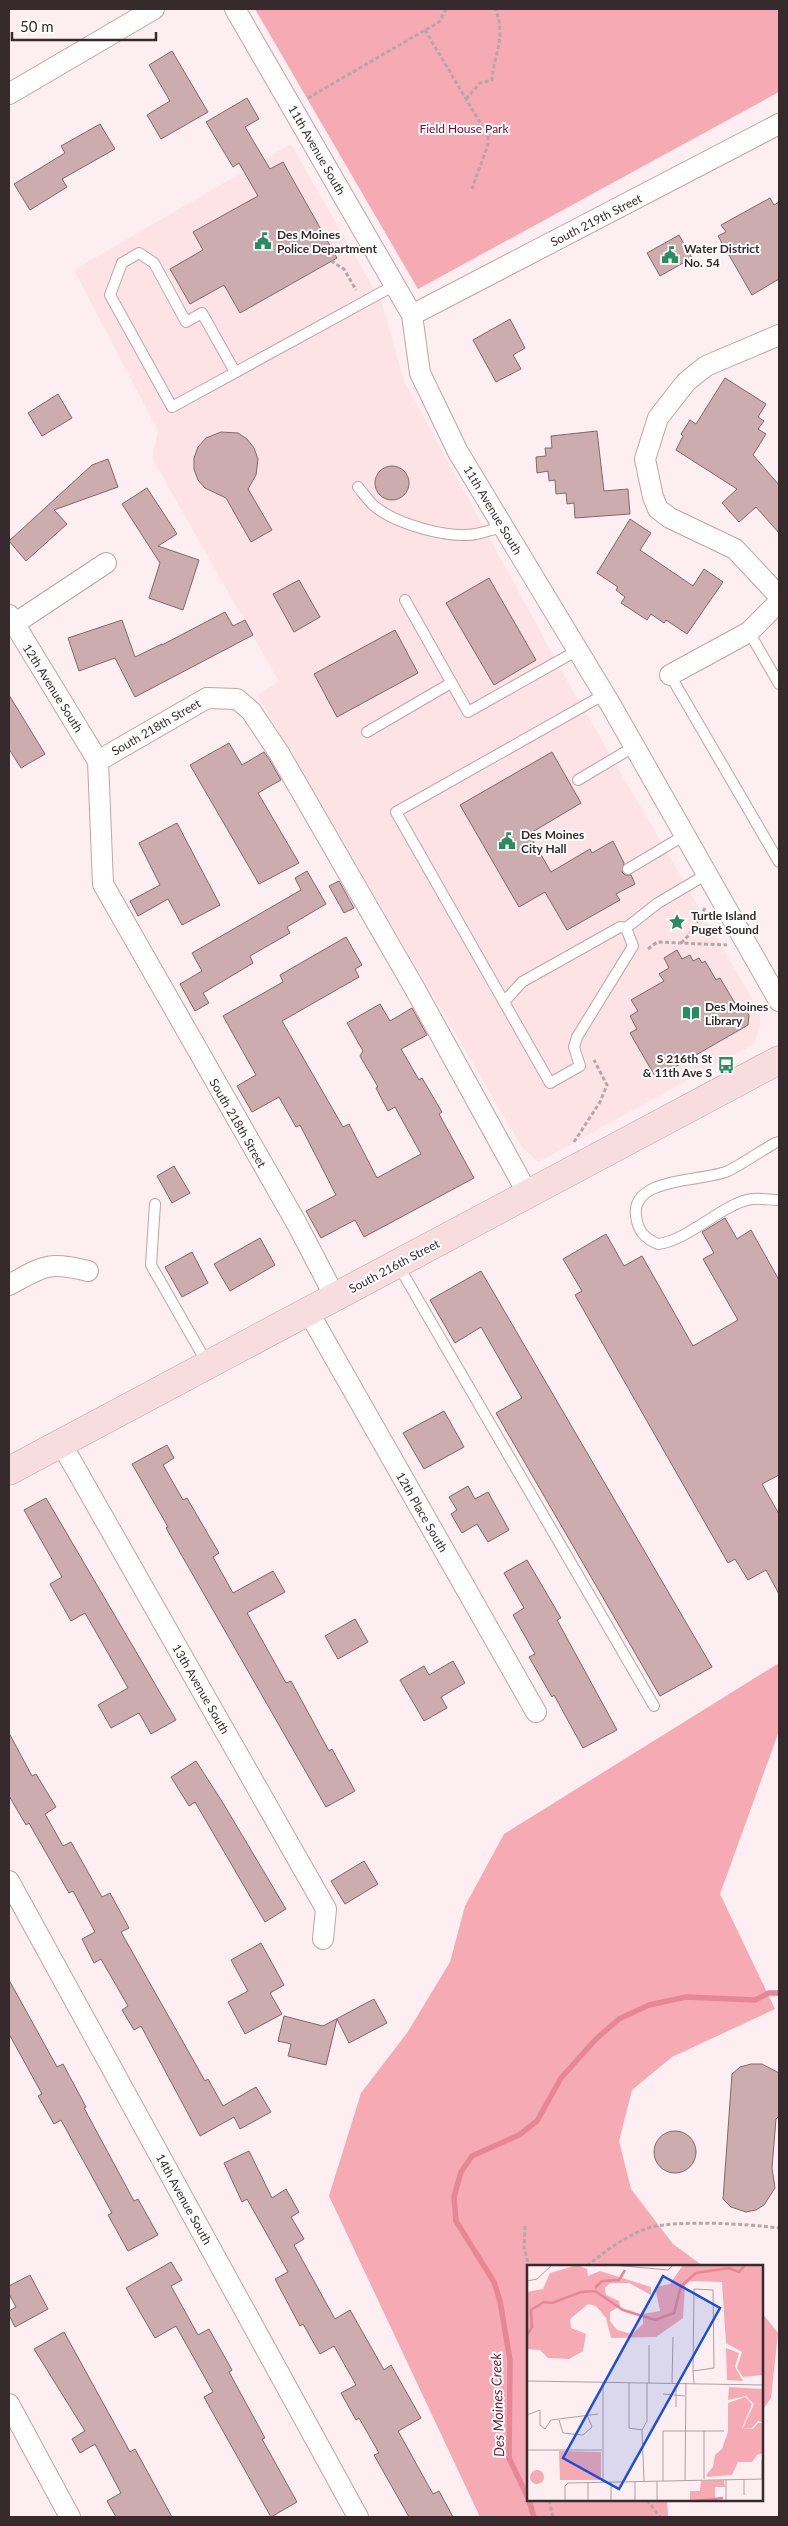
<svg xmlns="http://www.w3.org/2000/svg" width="788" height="2526" font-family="Lato,sans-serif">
<rect width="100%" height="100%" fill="#fdeff1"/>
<polygon fill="#fde3e6" points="291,144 382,303 404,381 569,684 760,1012 760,1025 754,1044 538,1162 522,1147 257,695 279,682 152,458 158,431 74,270"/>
<g fill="#f6aab3">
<polygon points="255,9 779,9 779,92 418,289"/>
<polygon points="779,1663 779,1731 720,1894 775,2009 672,2057 632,2090 619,2141 631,2189 673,2244 703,2266 528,2266 528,2500 667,2500 668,2517 480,2517 329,2196 361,2093 407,2033 450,1962 465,1906 504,1834"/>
<polygon points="762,2313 778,2333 771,2398 762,2411"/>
</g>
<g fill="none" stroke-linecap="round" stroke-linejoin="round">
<g stroke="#e78795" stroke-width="5.5">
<polyline points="528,2498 509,2458 510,2360 500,2301 494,2282 456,2221 454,2197 461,2172 472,2156 519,2135 537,2121 561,2078 596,2039 619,2019 649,2005 686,1997 755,2000 769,1993 779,1993"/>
<polyline points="529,2500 534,2517"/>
</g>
</g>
<g fill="#ccacaf" stroke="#83676a">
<polygon points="172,51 208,112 161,139 147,115 170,101 149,65"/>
<polygon points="247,98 259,119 245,127 270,169 283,162 337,258 240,313 224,285 190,304 170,269 203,250 193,232 258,196 239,163 233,167 206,122"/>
<polygon points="100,124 115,149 62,179 67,187 30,210 14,184 65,153 61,146"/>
<polygon points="770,198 774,205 779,202 779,279 752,295 718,236 726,232 721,225"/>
<polygon points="679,235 692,258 660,276 647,253"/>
<polygon points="510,319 525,348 513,355 521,369 496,382 473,340"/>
<polygon points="725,378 766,404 758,417 764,421 758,429 766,434 753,455 779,485 779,533 756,507 739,522 722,503 737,489 676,450 683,436 681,434 690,420 696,424"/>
<polygon points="58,394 72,418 42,436 28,413"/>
<polygon points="597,431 604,491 628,489 630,514 575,518 574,503 567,504 566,493 556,494 555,480 549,481 548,471 537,473 536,457 546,456 545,448 552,448 551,436"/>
<polygon points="221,432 238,433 247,439 254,448 258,459 256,475 248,489 272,530 251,542 226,498 205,488 198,480 194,469 194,458 198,447 206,438"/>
<polygon points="108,459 118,487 54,510 67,524 26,561 9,541 92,465"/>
<circle cx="392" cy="483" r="17"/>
<polygon points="147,488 177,534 158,546 199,560 183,610 149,598 160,563 122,504"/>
<polygon points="630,519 651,533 640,550 693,586 704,569 723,582 687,634 666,620 664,623 651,614 647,620 621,603 625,597 616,590 618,587 597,573"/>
<polygon points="489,578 536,660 494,685 446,603"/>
<polygon points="299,580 320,617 294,632 273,594"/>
<polygon points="225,612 233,626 245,620 253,635 135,697 115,658 79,671 68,638 122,620 135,657 162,644 162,645"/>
<polygon points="395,630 418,673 337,717 314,674"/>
<polygon points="9,695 45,754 21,768 9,749"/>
<polygon points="229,743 242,765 264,752 269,759 281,780 258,793 299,863 259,884 190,765"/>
<polygon points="552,752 581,803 529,834 551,872 590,849 592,853 613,841 624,863 622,872 625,875 631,875 635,884 616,894 620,900 567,930 545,892 519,907 460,805"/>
<polygon points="177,823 220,905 182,925 168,899 138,916 130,901 160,885 139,843"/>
<polygon points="307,871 326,904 287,927 290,933 250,956 253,963 203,993 209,1003 195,1011 180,984 202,971 192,953 301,890 295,878"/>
<polygon points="339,881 354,908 344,913 329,886"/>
<polygon points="346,937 362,965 355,969 359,977 282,1021 343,1127 349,1124 377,1178 421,1154 395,1107 388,1111 376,1088 378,1087 360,1056 363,1051 347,1023 380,1004 390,1021 412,1008 427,1035 401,1049 419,1080 422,1078 442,1112 439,1114 474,1178 364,1237 355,1220 321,1238 306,1211 336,1195 300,1125 296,1127 279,1097 252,1112 237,1086 256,1075 223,1016 283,982 280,975"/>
<polygon points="677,950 682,959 690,955 693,961 699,958 702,963 705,961 716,980 720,978 736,1005 743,1007 749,1015 748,1025 656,1078 630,1033 637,1029 630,1016 638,1011 631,1000 664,981 659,974 669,968 664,958"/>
<polygon points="174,1166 190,1193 172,1203 157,1176"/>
<polygon points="725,1218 737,1239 751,1230 779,1280 779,1475 762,1484 779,1514 779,1594 766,1570 748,1580 735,1559 728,1563 575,1295 582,1291 563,1259 606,1234 624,1266 642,1256 693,1346 738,1320 703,1259 714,1253 702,1232"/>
<polygon points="260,1238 275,1265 230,1291 214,1264"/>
<polygon points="192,1252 208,1283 182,1297 165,1267"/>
<polygon points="481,1271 712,1667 660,1696 496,1413 522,1398 481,1327 455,1343 430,1300"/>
<polygon points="444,1411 464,1447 424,1469 403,1433"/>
<polygon points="167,1445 174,1458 163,1465 183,1500 187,1498 219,1553 213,1557 233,1593 273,1571 285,1592 247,1613 286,1683 291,1681 329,1751 332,1749 355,1791 326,1807 166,1528 168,1527 132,1464"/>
<polygon points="468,1486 475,1499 488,1492 509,1530 488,1542 477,1524 462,1533 451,1514 457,1510 449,1497"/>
<polygon points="46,1498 176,1720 151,1734 139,1713 111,1728 98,1705 128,1688 85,1613 71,1621 50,1584 62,1577 24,1510"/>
<polygon points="527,1560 561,1618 557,1620 617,1730 583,1748 554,1695 552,1697 529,1657 535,1654 513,1615 524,1608 504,1573"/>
<polygon points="355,1619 368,1642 338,1659 325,1636"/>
<polygon points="453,1661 465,1683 441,1697 447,1708 424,1721 400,1680 424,1666 429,1675"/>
<polygon points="9,1733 32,1776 36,1774 56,1807 45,1814 63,1846 71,1842 102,1897 110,1893 129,1928 121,1932 205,2081 208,2079 223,2106 256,2087 271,2112 240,2129 234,2117 200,2136 141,2026 134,2030 122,2010 128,2006 101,1959 94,1963 82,1939 95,1932 73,1891 69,1893 29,1823 26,1825 9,1796"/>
<polygon points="196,1761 223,1803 286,1909 265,1922 195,1802 189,1806 171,1777"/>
<polygon points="364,1861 378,1884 345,1904 331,1881"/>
<polygon points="261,1943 284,1985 270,1993 282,2014 245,2034 228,2002 248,1991 231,1960"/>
<polygon points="9,1980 57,2067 63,2064 86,2107 84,2108 134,2201 138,2199 158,2235 128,2251 108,2215 112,2213 61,2120 54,2124 38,2096 42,2094 9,2034"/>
<polygon points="374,1999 387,2023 349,2043 337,2019 326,2065 288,2056 291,2044 278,2041 284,2016 323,2026"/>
<polygon points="751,2064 762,2064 779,2073 779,2116 776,2119 772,2168 775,2188 764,2205 756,2210 746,2212 731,2207 723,2199 732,2074 740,2067"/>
<circle cx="675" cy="2152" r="21"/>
<polygon points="249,2151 272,2198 286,2189 299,2212 291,2217 304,2239 294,2245 335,2319 350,2310 384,2370 391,2365 421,2418 398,2431 433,2494 439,2491 453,2517 409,2517 374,2455 379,2453 359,2418 356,2420 341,2393 356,2385 334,2346 320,2354 303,2324 300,2326 275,2279 288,2272 247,2199 242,2202 224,2163"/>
<polygon points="171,2262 182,2280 171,2286 198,2335 209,2329 232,2370 229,2372 265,2438 262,2439 297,2502 271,2517 204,2397 213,2392 176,2326 155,2338 126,2288"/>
<polygon points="30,2275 48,2309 15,2327 9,2315 9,2311 16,2307 9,2294 9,2286"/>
<polygon points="64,2332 130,2452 135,2449 172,2517 116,2517 107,2501 121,2493 95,2444 80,2453 72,2439 85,2431 34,2349"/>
</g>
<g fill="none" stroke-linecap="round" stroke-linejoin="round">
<g stroke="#c2a3a6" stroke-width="12">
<g id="service">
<polyline points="235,372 202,313 186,322 154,263 139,253 122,263 110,295 172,407 395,285"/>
<path d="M358 487C363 493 368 500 373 505 395 524 448 539 476 534 485 532 494 529 503 527"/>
<polyline points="405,600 468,712 578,650"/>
<polyline points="749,632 779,684"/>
<polyline points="670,675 779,862"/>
<polyline points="367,732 451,683"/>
<polyline points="578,780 635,746"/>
<polyline points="628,869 685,835"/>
<polyline points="626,928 658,903 707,874"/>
<polyline points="504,1002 522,982 620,927 626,928 633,946 577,1037 574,1047 580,1066 550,1083 396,812 605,694"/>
<path d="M779 1142 775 1143C759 1152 744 1163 728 1171 704 1182 631 1176 636 1216 638 1231 644 1238 658 1244 690 1240 723 1203 752 1199 761 1198 771 1200 779 1200"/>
<polyline points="155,1204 151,1265 207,1363"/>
<polyline points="398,1265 654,1706"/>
</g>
</g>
<g stroke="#c2a3a6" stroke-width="22">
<g id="minor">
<polyline points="235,9 412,315 420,373 458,452 612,707 779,1001"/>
<polyline points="9,94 154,9"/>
<polyline points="412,315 779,124"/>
<polyline points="779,335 706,366 686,382 658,418 645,459 653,497 658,509 670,518 735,549 779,596"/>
<polyline points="9,615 98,761 103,884 297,1224 335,1297"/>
<polyline points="14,624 106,563"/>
<polyline points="670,675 749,632 779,602"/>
<polyline points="98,761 207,698 237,699 251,711 279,753 415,989 528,1194"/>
<path d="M9 1285C44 1266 47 1261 88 1271"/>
<polyline points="308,1311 536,1712"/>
<polyline points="61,1443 326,1909 323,1939"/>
<polyline points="9,1881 358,2517"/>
<polyline points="9,2404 70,2517"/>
</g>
</g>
<g stroke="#c2a3a6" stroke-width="29">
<polyline id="secondary" points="9,1471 779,1060"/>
</g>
<g stroke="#b5a7a9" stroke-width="3" stroke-dasharray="4 2.5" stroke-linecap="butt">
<polyline points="425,30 488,136 488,144 472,189"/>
<polyline points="308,98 439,22 446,9"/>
<path d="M466 99 480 83 492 80C494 53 507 36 495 9"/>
<polyline points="331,261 344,269 356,290"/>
<polyline points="681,943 690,934 705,908"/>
<polyline points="648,949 657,942 727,945"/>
<polyline points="574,1142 600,1102 607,1085 594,1060"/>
<polyline points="525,2226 524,2248 529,2266"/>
<path d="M587 2266C605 2251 623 2238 645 2229 672 2219 749 2224 779 2228"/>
<polyline points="549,2500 553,2517"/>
<polyline points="647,2500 660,2517"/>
</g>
<use href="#service" stroke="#fff" stroke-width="10"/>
<use href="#minor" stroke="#fff" stroke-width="20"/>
<use href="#secondary" stroke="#f7dce0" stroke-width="28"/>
</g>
<defs>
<g id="civic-bare" transform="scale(1.35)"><path d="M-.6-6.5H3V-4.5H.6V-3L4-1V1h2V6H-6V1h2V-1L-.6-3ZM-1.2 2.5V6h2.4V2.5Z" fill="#2d8b64" stroke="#fff" stroke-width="2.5" paint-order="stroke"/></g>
<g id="sight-bare" transform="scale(1.35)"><path d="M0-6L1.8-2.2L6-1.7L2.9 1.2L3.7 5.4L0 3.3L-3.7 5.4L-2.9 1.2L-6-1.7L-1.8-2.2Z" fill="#2d8b64" stroke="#fff" stroke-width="2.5" paint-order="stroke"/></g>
<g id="library-bare" transform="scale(1.35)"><path d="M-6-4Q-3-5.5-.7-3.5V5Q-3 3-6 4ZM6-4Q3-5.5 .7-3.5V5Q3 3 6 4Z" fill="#2d8b64" stroke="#fff" stroke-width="2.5" paint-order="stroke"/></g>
<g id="bus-bare" transform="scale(1.35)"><path d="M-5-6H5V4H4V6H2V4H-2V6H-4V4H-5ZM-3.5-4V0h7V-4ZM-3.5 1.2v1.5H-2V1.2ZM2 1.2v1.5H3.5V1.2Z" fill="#2d8b64" stroke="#fff" stroke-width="2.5" paint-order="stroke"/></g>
</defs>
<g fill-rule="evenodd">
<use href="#civic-bare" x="263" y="241"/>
<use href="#civic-bare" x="670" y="255"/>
<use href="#civic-bare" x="507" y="841"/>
<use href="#sight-bare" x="677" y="922"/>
<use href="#library-bare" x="691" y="1013"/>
<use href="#bus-bare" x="726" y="1065"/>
</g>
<g text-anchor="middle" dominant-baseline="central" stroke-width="4" stroke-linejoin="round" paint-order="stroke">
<g font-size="12" fill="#7d052d" stroke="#fff">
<text x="464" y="128">Field House Park</text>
</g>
<g font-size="12" fill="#372a2c" stroke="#fff">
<text transform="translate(317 150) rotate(60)">11th Avenue South</text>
<text transform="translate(596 220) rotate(-27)">South 219th Street</text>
<text transform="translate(493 510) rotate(59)">11th Avenue South</text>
<text transform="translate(53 688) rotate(58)">12th Avenue South</text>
<text transform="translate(156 727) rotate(-30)">South 218th Street</text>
<text transform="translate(238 1123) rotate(60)">South 218th Street</text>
<text transform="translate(394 1266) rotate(-28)">South 216th Street</text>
<text transform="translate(422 1512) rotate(60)">12th Place South</text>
<text transform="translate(201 1689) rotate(60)">13th Avenue South</text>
<text transform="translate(184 2199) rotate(61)">14th Avenue South</text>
</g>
<g font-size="12" font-weight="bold" fill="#372a2c" stroke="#fff" text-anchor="start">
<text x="277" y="234">Des Moines<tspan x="277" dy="14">Police Department</tspan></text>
<text x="684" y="248">Water District<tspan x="684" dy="14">No. 54</tspan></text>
<text x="521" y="834">Des Moines<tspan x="521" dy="14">City Hall</tspan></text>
<text x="691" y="915">Turtle Island<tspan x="691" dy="14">Puget Sound</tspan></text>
<text x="705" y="1006">Des Moines<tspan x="705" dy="14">Library</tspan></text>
<text x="712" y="1058" text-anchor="end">S 216th St<tspan x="712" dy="14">&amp; 11th Ave S</tspan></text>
</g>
<g font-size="14" font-style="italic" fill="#6d182d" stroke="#fff">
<text transform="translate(497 2405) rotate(-92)">Des Moines Creek</text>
</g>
</g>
<g transform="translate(527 2265)">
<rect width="236" height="236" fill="#fdeff1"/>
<path d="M156 0H236V110L216 112 210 103 215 87 199 78 195 17 164 16 158 20 156 53 129 72 84 73 79 53 69 41 61 39 43 54 44 63 59 69 56 86 42 94 21 93 13 85 0 84V27L16 24 23 8 50 0 60 4 61 11 73 6 124 22V30L102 18H83L78 23 79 30 92 36 93 41 83 47V56L90 65 105 69 116 59V49L133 46 129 26 132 21 143 19ZM199 83 212 88 208 102 216 116 200 115ZM202 122 236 124V157L231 156 225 163H216L227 139 219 131 201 135ZM218 132 225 139 215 163 226 164 231 158H236V188L230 190 225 197H211L205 210 181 212 179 210 186 202 188 190 195 184 201 167V138ZM32 186 74 187V215H33ZM3 212a7 7 0 1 1 14 0a7 7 0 1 1-14 0ZM197 215 198 222H188V236H163V226H173L174 216Z" fill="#f6aab3"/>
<path fill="none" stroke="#e78795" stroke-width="2.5" d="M68 23 75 16 92 15 98 5M0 70 5 62 4 45 17 37 25 38 54 27 68 26 96 45 128 55 147 48 154 21 169 8 202 3 212 7 218 0M169 236 196 233"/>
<path fill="none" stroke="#aea0a2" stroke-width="1" d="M86 0 141 5 146 0M0 16 10 14 25 0M122 80V118M166 106 187 103 186 25 167 24 166 106 167 119M0 116 237 120M102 118V163L115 165M145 118 146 72M149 122V142M136 129 158 131M0 150 13 145V160L18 164 24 155 71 149M32 155 36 168 56 170 65 162 60 150M0 185H75M177 214V166M217 214V230M235 214V195M158 215 159 118M108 216V236M117 216 115 165 120 156V118M130 216V236M136 216V166H197M61 217V236M76 217V117M84 217V236M38 236V221L41 218 237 214M199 236V214"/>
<path fill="#1d4ed8" fill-opacity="0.15" stroke="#1d4ed8" stroke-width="2.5" d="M136 11 193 43 92 224 36 193Z"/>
<rect width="236" height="236" fill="none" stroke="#372a2c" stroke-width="2.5"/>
</g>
<rect width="788" height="2526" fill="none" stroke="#372a2c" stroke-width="20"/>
<path d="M12 32v8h144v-8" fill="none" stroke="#372a2c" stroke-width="2.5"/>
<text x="20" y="32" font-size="15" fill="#372a2c" stroke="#ffffff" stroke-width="4" paint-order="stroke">50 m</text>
</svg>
